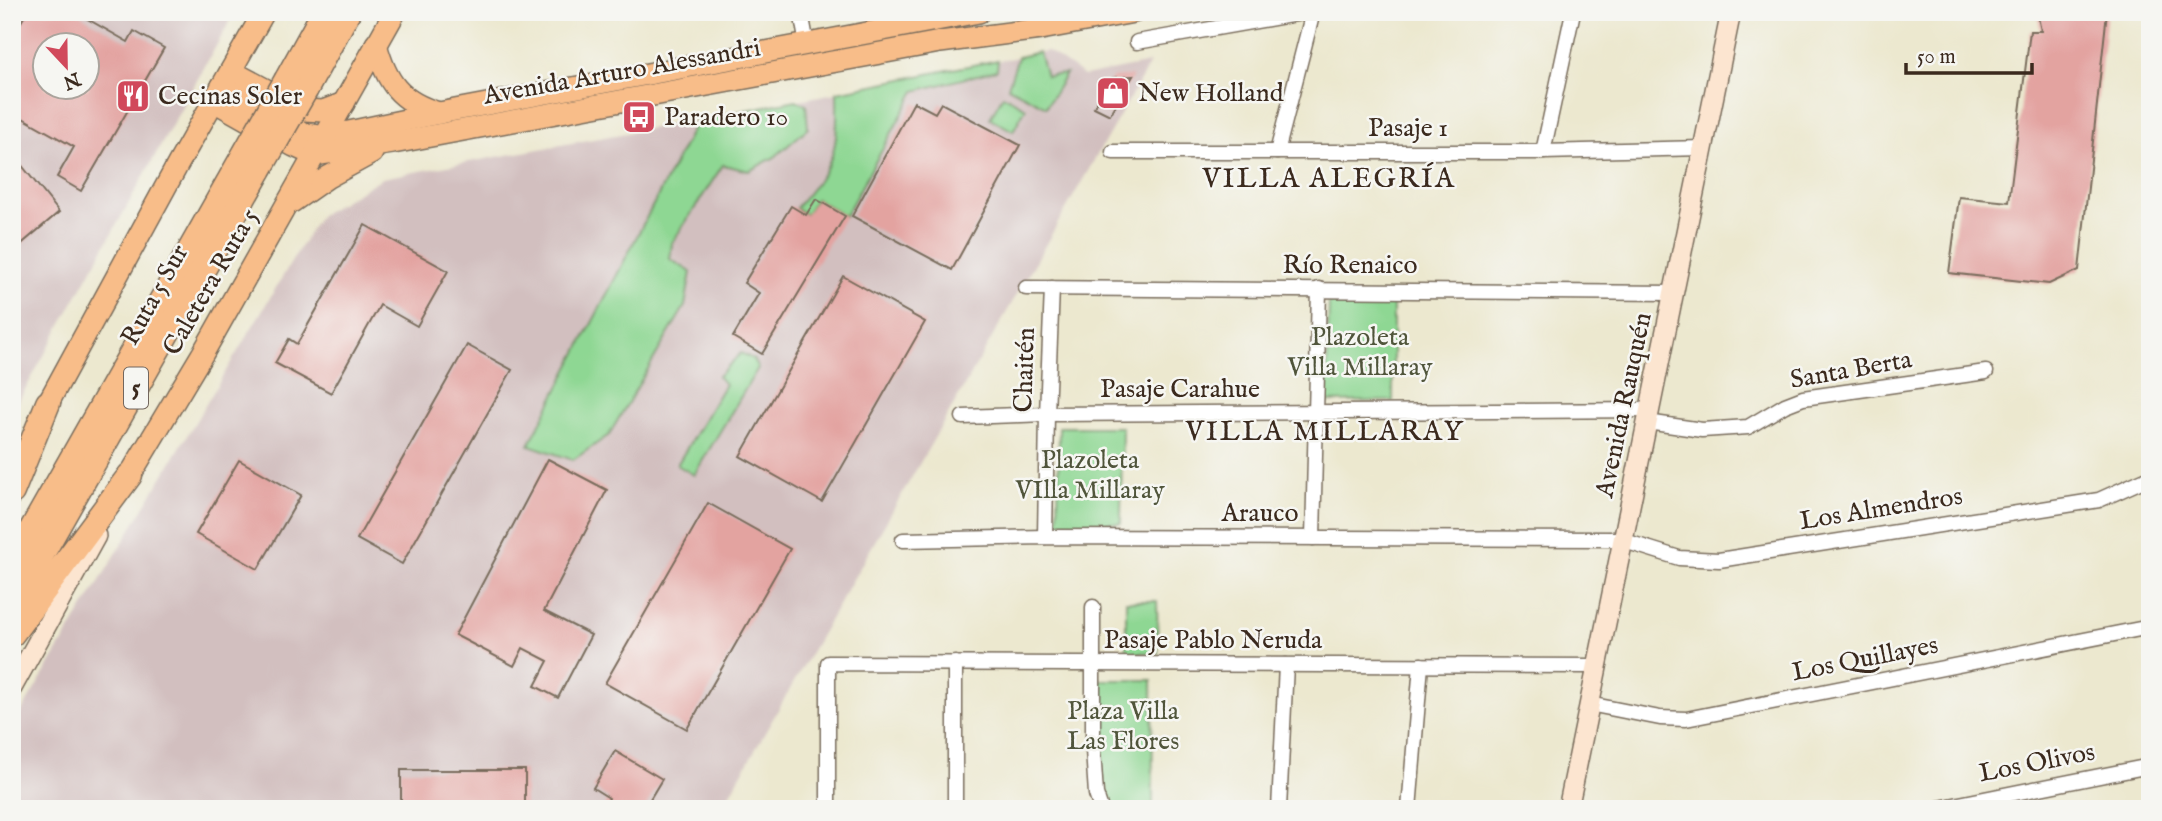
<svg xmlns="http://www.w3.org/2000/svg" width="2162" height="821" font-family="'IM FELL English',serif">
<rect width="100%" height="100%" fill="#f6f6f2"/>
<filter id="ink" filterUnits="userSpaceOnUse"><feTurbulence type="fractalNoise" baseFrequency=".0143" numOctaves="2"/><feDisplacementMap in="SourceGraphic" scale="14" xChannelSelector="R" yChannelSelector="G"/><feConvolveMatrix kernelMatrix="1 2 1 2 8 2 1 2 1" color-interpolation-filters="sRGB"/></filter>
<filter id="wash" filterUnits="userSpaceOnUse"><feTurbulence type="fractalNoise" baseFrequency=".00686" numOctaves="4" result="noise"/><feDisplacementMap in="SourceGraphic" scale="28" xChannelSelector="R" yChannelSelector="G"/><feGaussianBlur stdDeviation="1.57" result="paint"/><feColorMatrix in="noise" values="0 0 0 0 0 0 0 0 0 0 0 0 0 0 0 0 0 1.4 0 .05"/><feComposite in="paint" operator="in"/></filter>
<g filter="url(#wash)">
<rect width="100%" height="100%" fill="#ece8cf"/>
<g fill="#d2bfbf" fill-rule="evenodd">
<path d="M12 12H235L12 413ZM46 46H88V88H46Z"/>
<polygon points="1048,51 1084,76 1150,63 721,809 12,809 12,727 319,216 382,178 697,120"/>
</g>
<g fill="#8ed793" stroke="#648058" stroke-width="2">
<polygon points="1039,52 1046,76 1066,74 1046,107 1008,87 1018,57"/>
<path d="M998 60 997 70 915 91 845 216 816 199 806 215 796 208C836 161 838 154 837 92Z"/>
<polygon points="1003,95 1026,108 1013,131 990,118"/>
<polygon points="796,100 806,105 808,128 775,157 749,171 723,165 672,243 670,259 691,272 685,306 609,435 573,460 529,445 697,120"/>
<polygon points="1329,301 1393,303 1393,401 1326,402"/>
<polygon points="741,353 753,359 758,368 694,475 677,465 725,384 718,376"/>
<polygon points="1059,427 1122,427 1121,523 1058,523"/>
<polygon points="1126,601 1157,601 1158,653 1126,653"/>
<polygon points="1093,680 1152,680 1153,809 1104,809"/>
</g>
<g id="blocks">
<g fill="#e3a3a0" fill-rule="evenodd">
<path d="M27 12H75L128 42 134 31 164 48 81 191 57 177 74 147 12 112V37ZM46 46H88V88H46Z"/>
<polygon points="2037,12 2107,12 2079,270 2049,284 1949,273 1959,197 2009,202 2030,31 2041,31"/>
<polygon points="1133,76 1110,115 1094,107 1112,78"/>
<polygon points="914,102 935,113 941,103 1020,145 952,270 852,216"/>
<polygon points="12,153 59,212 12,252"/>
<polygon points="816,199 845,216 762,354 733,337 759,293 744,283 791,206 806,215"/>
<polygon points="365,225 448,271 417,326 380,305 331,393 275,363 289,339 297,344"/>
<polygon points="843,276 925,322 822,502 740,456"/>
<polygon points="467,345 512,370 402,564 357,539"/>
<polygon points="548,459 607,490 544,611 591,635 558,698 535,686 548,661 523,648 514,666 455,635"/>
<polygon points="239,460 301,495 258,569 196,534"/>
<polygon points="708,503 790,549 687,729 605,683"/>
<polygon points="615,751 662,779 644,809 603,809 609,798 593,788"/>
<rect x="401" y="770" width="124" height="39"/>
</g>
</g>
</g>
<g filter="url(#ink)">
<use href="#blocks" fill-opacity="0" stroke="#796c5c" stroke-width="2"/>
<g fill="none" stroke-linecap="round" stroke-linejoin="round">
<g stroke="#796c5c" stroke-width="17">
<g id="street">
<polyline points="801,12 807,45"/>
<polyline points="1137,42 1308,12"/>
<polyline points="1113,152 1543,152 1703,148"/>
<polyline points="1277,152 1313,12"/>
<polyline points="1543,152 1573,12"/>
<polyline points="1026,288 1674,293"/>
<polyline points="963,417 1047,414 1650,410"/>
<polyline points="1647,422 1702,430 1748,427 1785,405 1803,398 1986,372"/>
<polyline points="1045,537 1047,414 1052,288"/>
<polyline points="1313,538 1319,289"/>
<polyline points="903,540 1045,537 1618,539 1679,558 1719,560 2099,500 2150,477"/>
<polyline points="1093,607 1093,750 1096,794 1101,809"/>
<polyline points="1589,704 1660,718 1686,719 2150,627"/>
<polyline points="828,809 828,663 1597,666"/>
<polyline points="955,809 955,663"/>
<polyline points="1279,809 1286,665"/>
<polyline points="1409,809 1421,665"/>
<polyline points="1934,809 2150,766"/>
</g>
</g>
<g stroke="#796c5c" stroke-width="22">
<g id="secondary">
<polyline points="12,688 96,536"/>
<polyline points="1568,809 1731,12"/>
</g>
</g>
<g stroke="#796c5c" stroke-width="24">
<g id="primary">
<path d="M376 44C386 82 400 102 439 113"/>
<polyline points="231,71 304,110 323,111 344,103"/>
<polyline points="222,86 303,133 325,137 439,113 979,12"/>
<polyline points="214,101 294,146 314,155 393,143 940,42 1041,29 1134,12"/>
<polyline points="292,202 328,177 372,153"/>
<polyline points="48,403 178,164 264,12"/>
<polyline points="130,475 203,353 395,12"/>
</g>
</g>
<g stroke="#796c5c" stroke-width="27">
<g id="highway">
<polyline points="287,79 324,12"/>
<polyline points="306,89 348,12"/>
<polyline points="12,492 48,403"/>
<polyline points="12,564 241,160"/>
<polyline points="12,607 260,169"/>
<polyline points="12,634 130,475"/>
</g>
</g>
<use href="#street" stroke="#fff" stroke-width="14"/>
<use href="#secondary" stroke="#fce5d0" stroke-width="19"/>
<use href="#primary" stroke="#f8bd89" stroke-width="21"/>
<use href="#highway" stroke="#f8bd89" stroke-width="24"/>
<g stroke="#796c5c" stroke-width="27" stroke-linecap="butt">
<g id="highway-bridge">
<polyline points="241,160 287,79"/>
<polyline points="260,169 306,89"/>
</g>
</g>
<use href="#highway-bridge" stroke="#f8bd89" stroke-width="24"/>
</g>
</g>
<defs>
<g id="shop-square" transform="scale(1.75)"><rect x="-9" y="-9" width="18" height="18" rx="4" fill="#d1495b" stroke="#f6f6f2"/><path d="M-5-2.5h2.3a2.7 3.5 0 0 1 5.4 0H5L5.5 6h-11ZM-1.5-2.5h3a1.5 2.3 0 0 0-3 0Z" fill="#fff"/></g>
<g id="restaurant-square" transform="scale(1.75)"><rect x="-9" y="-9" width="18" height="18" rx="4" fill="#d1495b" stroke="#f6f6f2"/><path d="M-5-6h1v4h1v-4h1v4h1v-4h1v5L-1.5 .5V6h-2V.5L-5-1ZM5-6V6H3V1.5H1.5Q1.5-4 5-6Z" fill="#fff"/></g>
<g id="bus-square" transform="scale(1.75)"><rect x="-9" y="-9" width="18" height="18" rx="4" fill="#d1495b" stroke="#f6f6f2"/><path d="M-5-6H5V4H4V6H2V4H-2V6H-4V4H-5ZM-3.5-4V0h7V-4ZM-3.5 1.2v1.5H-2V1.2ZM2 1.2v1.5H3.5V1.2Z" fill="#fff"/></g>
</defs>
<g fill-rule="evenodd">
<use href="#shop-square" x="1113" y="93"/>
<use href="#restaurant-square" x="133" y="96"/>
<use href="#bus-square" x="639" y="117"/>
</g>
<g text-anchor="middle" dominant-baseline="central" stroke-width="5" stroke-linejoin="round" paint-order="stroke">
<rect fill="#f6f6f2" stroke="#73675e" stroke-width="2" x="124" y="367.5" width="24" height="41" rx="5"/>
<g font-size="24" font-weight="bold" fill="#3b2a1e">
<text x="136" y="388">5</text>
</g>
<g font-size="26" fill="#3b2a1e" stroke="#f6f6f2">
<text transform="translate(622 72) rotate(-10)">Avenida Arturo Alessandri</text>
<text x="1408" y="128">Pasaje 1</text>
<text x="1350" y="265">Río Renaico</text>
<text transform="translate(211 282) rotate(-60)">Caletera Ruta 5</text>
<text transform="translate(155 295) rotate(-61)">Ruta 5 Sur</text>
<text transform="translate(1025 370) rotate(-88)">Chaitén</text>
<text transform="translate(1851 370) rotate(-10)">Santa Berta</text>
<text x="1180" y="389">Pasaje Carahue</text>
<text transform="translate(1624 405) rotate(-78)">Avenida Rauquén</text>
<text transform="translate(1881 509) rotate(-9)">Los Almendros</text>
<text x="1260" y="513">Arauco</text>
<text x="1213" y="640">Pasaje Pablo Neruda</text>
<text transform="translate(1865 659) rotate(-11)">Los Quillayes</text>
<text transform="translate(2037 763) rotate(-11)">Los Olivos</text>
</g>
<g font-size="26" fill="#3b2a1e" stroke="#f6f6f2" text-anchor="start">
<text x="1138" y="93">New Holland</text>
<text x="158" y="96">Cecinas Soler</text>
<text x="664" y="117">Paradero 10</text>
</g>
<g font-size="26" fill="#50553b" stroke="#f6f6f2">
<text x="1360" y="337">Plazoleta<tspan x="1360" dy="30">Villa Millaray</tspan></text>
<text x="1090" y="460">Plazoleta<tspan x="1090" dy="30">VIlla Millaray</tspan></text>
<text x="1123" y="711">Plaza Villa<tspan x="1123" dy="30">Las Flores</tspan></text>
</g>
<g font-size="28" letter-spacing="2" fill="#3b2a1e" stroke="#f6f6f2">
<text x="1329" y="179">VILLA ALEGRÍA</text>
<text x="1325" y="432">VILLA MILLARAY</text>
</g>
</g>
<rect width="2162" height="821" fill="none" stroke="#f6f6f2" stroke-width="42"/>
<g transform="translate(66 66) rotate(158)"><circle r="33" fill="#f6f6f2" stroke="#aba49d" stroke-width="2"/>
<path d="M0-5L12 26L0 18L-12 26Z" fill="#d1495b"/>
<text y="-10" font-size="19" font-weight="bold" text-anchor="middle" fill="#3b2a1e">N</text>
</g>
<path d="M1906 63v10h126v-10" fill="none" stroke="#3b2a1e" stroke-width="3.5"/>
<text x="1917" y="63" font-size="21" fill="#3b2a1e" stroke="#f6f6f2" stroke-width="5" paint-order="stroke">50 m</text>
</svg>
